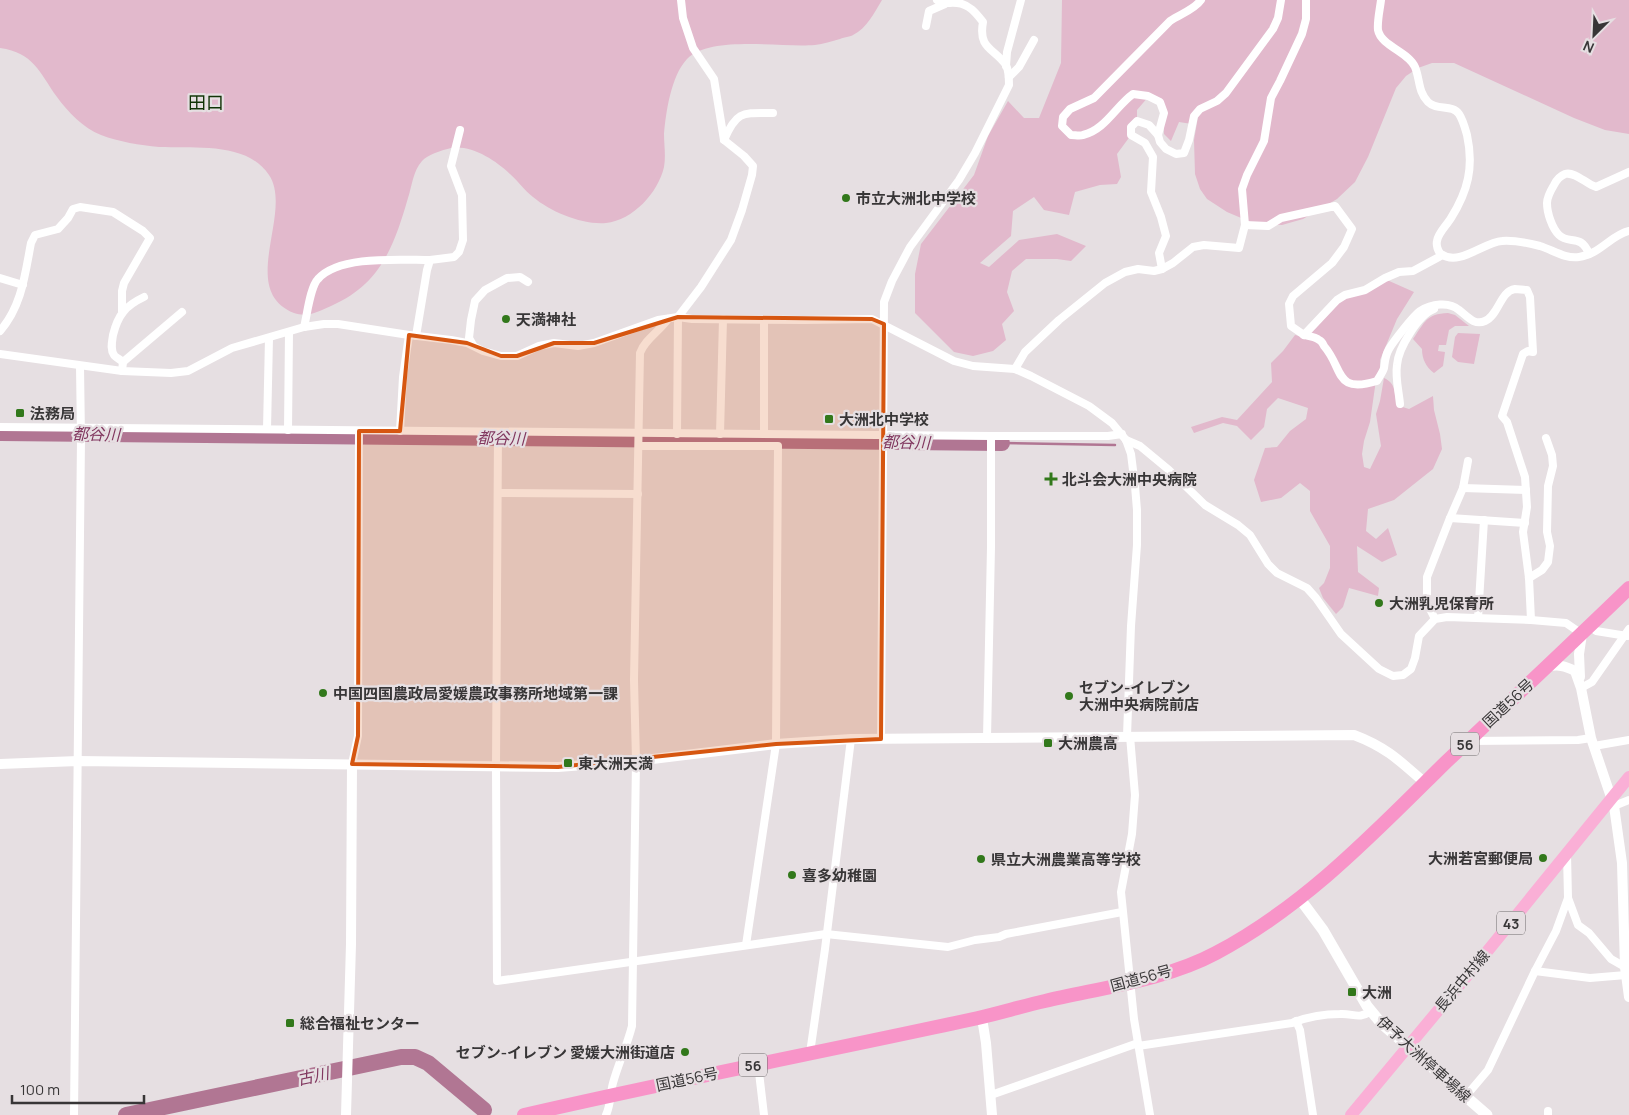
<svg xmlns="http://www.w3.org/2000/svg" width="1629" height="1115" font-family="Manrope,'Noto Sans JP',sans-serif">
<rect width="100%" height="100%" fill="#e6dfe2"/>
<g fill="#e2b9cc">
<path d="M0 0H882C874 13 867 28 853 35 852 36 842 38 840 39 832 41 823 44 815 45 781 48 711 35 687 59 671 76 666 112 664 134 664 144 666 156 664 167 658 193 633 220 606 223 582 225 551 212 533 197 524 190 518 181 510 174 495 160 472 145 451 148 442 150 427 155 422 161 413 171 412 186 408 198 394 246 381 284 331 306 319 311 308 318 294 313 237 290 294 212 269 175 246 141 195 149 159 147 140 145 119 142 101 135 83 128 68 112 57 97 39 72 34 53 0 48Z"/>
<polygon points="1062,0 1629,0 1629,134 1605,130 1574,118 1454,63 1432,63 1418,68 1406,76 1396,88 1368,157 1355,182 1337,199 1303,219 1282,225 1253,223 1227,212 1207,199 1200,189 1195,174 1194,140 1199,111 1192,124 1179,122 1171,141 1164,134 1164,114 1160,102 1149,96 1137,110 1137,121 1131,135 1117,154 1121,177 1117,184 1100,185 1075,192 1069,215 1044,210 1034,197 1013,211 1011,236 980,263 989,267 1019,240 1057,234 1086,246 1071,261 1057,259 1026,259 1012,271 1007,292 1014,311 1002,324 1006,340 993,351 973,356 954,352 915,313 915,274 921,244 974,175 988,136 1008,101 1024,118 1039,118 1061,63"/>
<path d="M1387 280 1414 292 1397 319 1380 360V369L1376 380 1370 422 1364 441 1362 454 1364 467 1370 469 1381 446 1376 414 1380 401 1384 378C1396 383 1395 394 1396 405L1409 409 1433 396 1434 410 1440 434 1442 449 1433 469 1394 500 1368 509 1366 531 1376 539 1388 528 1397 555 1382 562 1357 546 1358 572 1379 588 1378 596 1349 588 1343 607 1336 614 1323 598 1319 588 1324 583 1330 568V546L1310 511V491L1300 483 1281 498 1261 502 1254 480 1265 448 1277 447 1290 431 1306 419 1308 408 1278 398 1267 409 1264 427 1251 440 1237 426 1223 423 1194 433 1191 427 1222 417 1237 420 1272 382 1271 363 1283 351 1295 335 1304 337 1335 306 1346 298Z"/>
<path d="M1448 313 1455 315 1469 326H1455L1449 330 1446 345H1439L1438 351 1445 352 1443 366 1434 373C1426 367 1422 359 1422 349L1413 339C1425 322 1426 314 1448 313Z"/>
<polygon points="1458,333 1480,334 1474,364 1458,362 1452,357 1455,337"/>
</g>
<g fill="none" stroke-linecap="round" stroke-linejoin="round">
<polyline stroke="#b17693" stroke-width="2.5" points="1002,443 1115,445"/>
<g stroke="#b17693" stroke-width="16">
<polyline points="0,433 1002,443"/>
<polyline points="126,1115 401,1057 415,1057 428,1063 484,1110"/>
</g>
<g stroke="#fff" stroke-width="8">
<path d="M1201 0C1194 10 1180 14 1170 21L1094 98 1070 109 1063 117 1062 126 1071 135C1075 135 1080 136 1083 135 1105 130 1116 106 1133 94L1148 96 1160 102 1164 113 1158 135 1160 142 1166 149 1176 154 1184 153 1189 140 1194 116 1200 109 1217 101 1226 93 1273 29 1278 18 1281 0"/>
<path d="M1381 0C1380 9 1377 21 1378 30 1381 46 1409 52 1415 67 1420 79 1418 92 1428 102 1437 111 1452 104 1459 114 1463 120 1465 128 1467 135 1474 167 1468 191 1451 218 1447 225 1438 233 1437 241 1436 245 1438 252 1441 254 1459 267 1484 242 1502 241 1514 240 1528 243 1540 246 1553 250 1565 259 1579 257 1599 255 1611 235 1629 231"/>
<polyline points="926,26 929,11 945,4"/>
<polyline points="1006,66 1007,52 1021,0"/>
<polyline points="1009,77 1019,67 1034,40"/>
<polyline points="1158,135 1149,125 1137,121 1131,127 1131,135 1145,143 1153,157 1151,192 1161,217 1166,236 1159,253 1162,269"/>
<path d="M724 140C737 110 743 113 773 113"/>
<polyline points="1245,225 1268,226 1281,218 1335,206 1352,229 1344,247 1332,263 1293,296 1289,304 1291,326 1304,335 1337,300 1345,295 1365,290 1385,278 1399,272 1413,271 1439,257 1442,255"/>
<path d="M1589 254C1581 233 1569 245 1559 235 1552 228 1547 213 1547 203 1547 197 1551 190 1554 185 1556 181 1560 176 1565 174 1575 171 1586 184 1596 187L1629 172"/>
<polyline points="0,278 23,285"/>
<polyline points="764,320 764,434"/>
<path d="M304 327C307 316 310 287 318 279 339 255 400 260 430 260"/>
<path d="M0 331C22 306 25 274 31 243L35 235 58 229 68 218 73 209 80 207 113 212 143 231 150 238 124 283 122 291V312"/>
<path d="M1304 335C1309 336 1316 337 1319 340 1322 341 1323 344 1324 346 1344 369 1334 394 1377 381 1379 377 1383 372 1384 368 1385 361 1385 356 1389 349 1393 342 1413 316 1420 311 1431 304 1449 301 1459 310 1467 316 1474 326 1485 321 1499 315 1500 291 1515 289 1519 289 1523 290 1527 290L1530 297 1533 352 1528 351 1523 354 1502 416 1507 422 1525 477 1527 507 1523 532 1529 578 1531 620"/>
<polyline points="416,336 427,270 430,260 454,257 459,252 463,240 462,195 451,166 460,130"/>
<polyline points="473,345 469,338 471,320 475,301 485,290 507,278 520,277 528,282"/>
<polyline points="0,354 122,371 171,373 188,371 232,348 304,327 324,324 338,324 409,335 451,340 467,343 483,351 501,356 517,356 539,346 554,343 578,346 594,343 658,320 678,317 692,319 804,320 872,319 954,361 973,366 1015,369 1031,376 1089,406 1112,423 1126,440 1131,454 1135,486 1137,510 1137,545 1131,626 1127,736"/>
<path d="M123 362C121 360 115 357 114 355 110 349 112 342 113 335 118 315 125 306 144 297"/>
<polyline points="1015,369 1025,352 1059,320 1105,283 1125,272 1138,269 1154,271 1162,269 1173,263 1193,247 1204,245 1239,248 1245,225 1242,189 1247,175 1264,141 1271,98 1280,81 1302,34 1306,19 1306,0"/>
<polyline points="122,371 123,362 182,312"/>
<path d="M1400 404C1399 392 1395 378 1397 365 1398 349 1418 315 1434 309"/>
<polyline points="0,427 991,436 1108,436 1122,434"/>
<polyline points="267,429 269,338"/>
<polyline points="288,430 289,332"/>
<polyline points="400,431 403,377 409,335"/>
<polyline points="498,432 496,767 497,981 826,934 948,947 975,940 999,937 1006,934 1122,912"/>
<polyline points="677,434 678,317 701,287 731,240 742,210 752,175 753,166 744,156 724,140 714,79 693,48 683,18 681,0"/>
<polyline points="720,434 723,319"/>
<polyline points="1126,440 1140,446 1169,470 1205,505 1238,525 1250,535 1268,564 1277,573 1307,588 1316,598 1341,634 1379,669 1393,676 1403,675 1411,669 1415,658 1419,636 1435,619 1447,617 1531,620 1566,623 1582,634"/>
<polyline points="639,446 778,446 776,744 746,945"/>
<polyline points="1463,488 1526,490"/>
<polyline points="498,493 638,494"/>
<polyline points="1450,518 1463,488 1468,461"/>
<polyline points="1529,578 1542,570 1548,562 1550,546 1547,532 1548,486 1553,466 1552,455 1546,438"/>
<polyline points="1478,618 1484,520"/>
<polyline points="1435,619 1427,603 1427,577 1450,518 1525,523"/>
<polyline points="1590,626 1596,631 1627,636"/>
<polyline points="1581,688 1592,682 1629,629"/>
<polyline points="1130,736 1135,795 1132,834 1121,892 1134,1019 1150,1115"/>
<polyline points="987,738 991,547 991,436"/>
<path d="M881 739 884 302 892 281 910 247 959 180 975 153 1009 85C1009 78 1009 71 1006 65 994 48 978 49 983 22 976 13 969 4 957 3 947 2 948 5 937 0"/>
<polyline points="1470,741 1578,740 1591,738"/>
<polyline points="1594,746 1629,740"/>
<polyline points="352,764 358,736 359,431"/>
<polyline points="1614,806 1629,800"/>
<polyline points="1568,898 1578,925 1589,933 1611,959 1625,967 1629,966"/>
<polyline points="1535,971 1590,978 1626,975"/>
<polyline points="1296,1021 1300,1030 1313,1115"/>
<path d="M1138 1046 1292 1023C1307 1017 1324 1014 1340 1014 1353 1013 1359 1020 1371 1011"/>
<polyline points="810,1053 825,949 851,739"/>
<polyline points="758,1064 764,1115"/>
<polyline points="991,1095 1138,1043"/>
<polyline points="1466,1096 1488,1070 1535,971 1556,931 1568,898 1567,854"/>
<polyline points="1548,1111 1548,1115"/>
<polyline points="74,1115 81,438 80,366"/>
<path d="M606 1115C611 1104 610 1094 613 1083 618 1064 627 1046 632 1026L636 761 634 680 640 353C645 339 660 331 668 319"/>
</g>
<g stroke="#fff" stroke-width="10">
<path d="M1547 667C1558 664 1565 666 1575 671L1581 688 1591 738 1614 806 1622 863 1625 967 1629 997"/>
<polyline points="1580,677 1579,654 1582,634"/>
<path d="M0 764 78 761 558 767 636 761 776 744 851 739 1354 735C1386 747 1400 761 1425 783"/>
<polyline points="982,1018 986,1043 992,1115"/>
<polyline points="346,1115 351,944 352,764"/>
</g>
<polyline stroke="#fff" stroke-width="11" points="1300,899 1323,930 1367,1006 1381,1023 1487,1115"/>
<polyline stroke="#faafd6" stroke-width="12" points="1351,1115 1481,959 1629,777"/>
<path stroke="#f894c8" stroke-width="14" d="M524 1115C675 1080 827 1051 978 1018 1000 1013 1023 1006 1045 1001 1100 988 1166 980 1216 953 1305 906 1374 833 1445 763 1506 705 1568 647 1629 588"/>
</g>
<path fill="#d65610" fill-opacity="0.2" stroke="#d65610" stroke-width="4" stroke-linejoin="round" d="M678 317 872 319 884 324 881 739 776 744 558 767 352 764 358 736 359 431H400L409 335 467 343 501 356H517L554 343H594Z"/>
<g fill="#32781b" stroke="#e6dfe2" stroke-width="2">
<circle cx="846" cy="198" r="5"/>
<circle cx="506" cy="319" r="5"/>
<rect x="15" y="408" width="10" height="10" rx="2.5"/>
<rect x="824" y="414" width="10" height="10" rx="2.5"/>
<path d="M1048.5 471.5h5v5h5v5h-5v5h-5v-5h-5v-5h5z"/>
<circle cx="1379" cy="603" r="5"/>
<circle cx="323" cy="693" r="5"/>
<circle cx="1069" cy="696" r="5"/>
<rect x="1043" y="738" width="10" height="10" rx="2.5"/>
<rect x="563" y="758" width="10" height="10" rx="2.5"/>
<circle cx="1543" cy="858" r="5"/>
<circle cx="981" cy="859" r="5"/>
<circle cx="792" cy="875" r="5"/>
<rect x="1347" y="987" width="10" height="10" rx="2.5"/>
<rect x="285" y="1018" width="10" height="10" rx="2.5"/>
<circle cx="685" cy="1052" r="5"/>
</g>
<g text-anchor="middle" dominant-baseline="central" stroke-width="4.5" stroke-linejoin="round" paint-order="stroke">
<g fill="#e6dfe2" stroke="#6c696a" stroke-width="1">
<rect x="1451" y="732.5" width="28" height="23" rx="4"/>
<rect x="1497" y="911.5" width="28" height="23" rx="4"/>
<rect x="739" y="1053.5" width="28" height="23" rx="4"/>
</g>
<g font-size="14" font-weight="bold" fill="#383637">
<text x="1465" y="744">56</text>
<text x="1511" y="923">43</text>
<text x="753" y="1065">56</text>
</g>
<g font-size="15" font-weight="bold" fill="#383637" stroke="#e6dfe2" text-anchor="start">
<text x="856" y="198">市立大洲北中学校</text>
<text x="516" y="319">天満神社</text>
<text x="30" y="413">法務局</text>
<text x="839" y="419">大洲北中学校</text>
<text x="1062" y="479">北斗会大洲中央病院</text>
<text x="1389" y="603">大洲乳児保育所</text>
<text x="1079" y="687">セブン-イレブン<tspan x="1079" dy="17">大洲中央病院前店</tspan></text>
<text x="333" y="693">中国四国農政局愛媛農政事務所地域第一課</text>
<text x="1058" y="743">大洲農高</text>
<text x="578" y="763">東大洲天満</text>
<text x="1533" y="858" text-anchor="end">大洲若宮郵便局</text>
<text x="991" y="859">県立大洲農業高等学校</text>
<text x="802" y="875">喜多幼稚園</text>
<text x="1362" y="992">大洲</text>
<text x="300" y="1023">総合福祉センター</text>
<text x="675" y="1052" text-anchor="end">セブン-イレブン 愛媛大洲街道店</text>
</g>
<g font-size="15" fill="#383637" stroke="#e6dfe2">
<text transform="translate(1508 703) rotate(-43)">国道56号</text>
<text transform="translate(1141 978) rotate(-15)">国道56号</text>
<text transform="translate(1462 981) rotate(-50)">長浜中村線</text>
<text transform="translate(1424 1059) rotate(42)">伊予大洲停車場線</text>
<text transform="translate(687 1079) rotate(-12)">国道56号</text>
</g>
<g font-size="16" font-style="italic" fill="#81375f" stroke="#e6dfe2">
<text transform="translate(96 434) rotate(1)">都谷川</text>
<text transform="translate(501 438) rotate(1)">都谷川</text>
<text transform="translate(906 442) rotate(1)">都谷川</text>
<text transform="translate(313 1076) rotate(-12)">古川</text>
</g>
<g font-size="18" fill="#113306" stroke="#e6dfe2">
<text x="206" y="102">田口</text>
</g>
</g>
<g transform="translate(1594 35) rotate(204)" stroke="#e6dfe2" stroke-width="4" paint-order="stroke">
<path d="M0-4L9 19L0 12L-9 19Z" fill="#383637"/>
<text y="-8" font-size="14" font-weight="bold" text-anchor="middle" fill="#383637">N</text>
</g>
<path d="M12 1095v8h132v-8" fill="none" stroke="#383637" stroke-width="2.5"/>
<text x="20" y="1095" font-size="15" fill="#383637" stroke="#e6dfe2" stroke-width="4" paint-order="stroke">100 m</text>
</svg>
